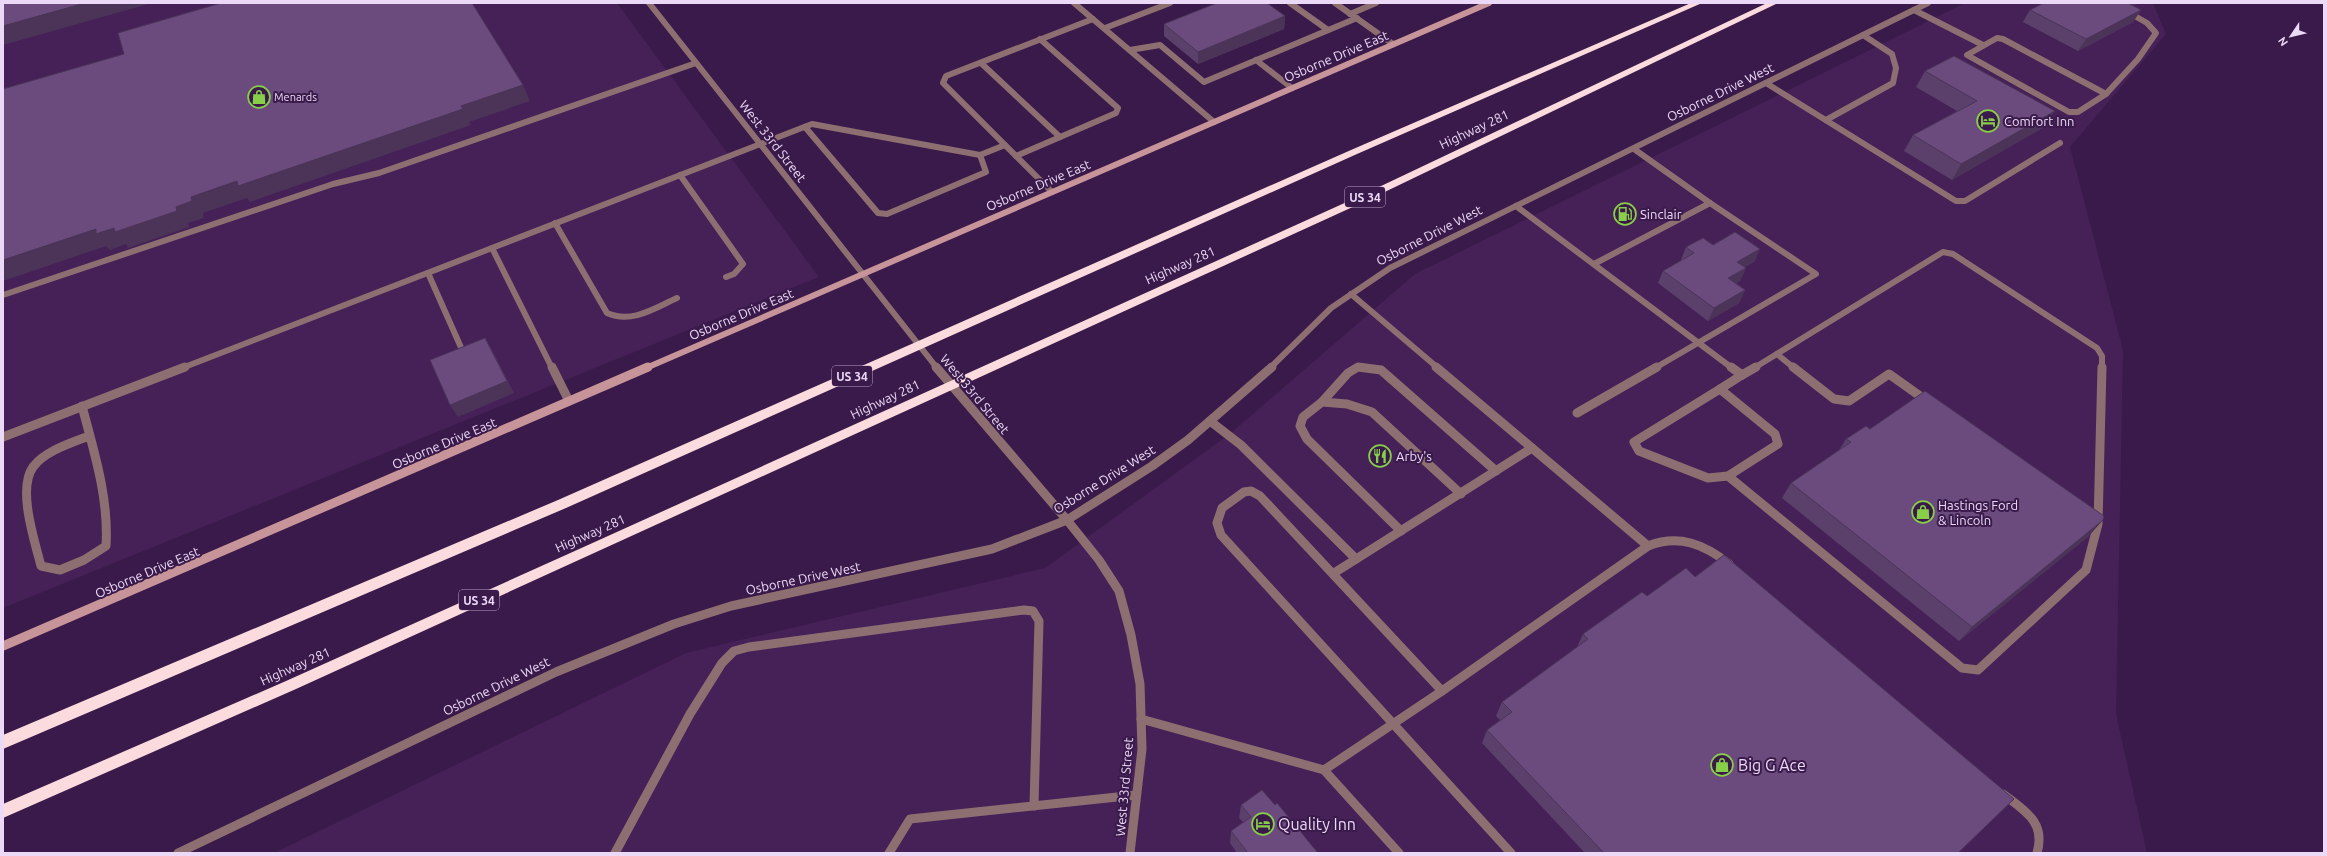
<svg xmlns="http://www.w3.org/2000/svg" width="2327" height="856" font-family="Ubuntu,sans-serif">
<rect width="100%" height="100%" fill="#3a1a4a"/>
<g fill="#452157">
<polygon points="11,3 617,3 819,277 3,608 3,5"/>
<polygon points="1965,3 2153,3 2166,34 2070,147 2123,350 2116,714 2147,853 274,853 686,653 1045,568 1231,433 1415,274"/>
</g>
<g fill="none" stroke-linecap="round" stroke-linejoin="round">
<g stroke="#8e6f71" stroke-width="6">
<polyline points="1290,3 1328,30"/>
<polyline points="1335,3 1393,44"/>
<polyline points="1914,10 1983,45"/>
<polyline points="1350,14 1376,3"/>
<polyline points="1105,28 1170,3"/>
<polygon points="1997,38 2003,39 2106,94 2078,112 2069,112 1967,55"/>
<polyline points="1130,50 1160,45 1204,82 1357,18"/>
<polyline points="1256,60 1292,88"/>
<polyline points="981,63 1060,137"/>
<polyline points="1766,83 1956,201 1965,201 2060,143"/>
<polyline points="2106,94 2138,59 2156,33 2147,23 2128,12"/>
<polyline points="1826,120 1893,83 1896,68 1892,54 1863,35"/>
<polyline points="805,127 878,213 887,214 986,172 980,155"/>
<polyline points="1016,156 1116,113 1118,108 1040,39"/>
<polyline points="680,175 743,264 734,274 726,277"/>
<polyline points="1052,192 943,83 946,76 1093,19"/>
<polyline points="1516,206 1732,368"/>
<path d="M555 223 607 313C632 324 655 308 677 298"/>
<polyline points="492,248 812,124 980,155 1005,145"/>
<polyline points="1594,264 1710,203 1634,149"/>
<polyline points="428,273 463,352"/>
<polyline points="1351,294 1438,368"/>
<polyline points="3,295 333,184 379,173 696,63"/>
<polyline points="1777,354 1794,368"/>
<polyline points="182,368 492,248 552,368"/>
<polyline points="1357,368 1364,368"/>
<polyline points="1655,368 1816,274 1710,203"/>
<polyline points="1754,368 1943,252 1953,254 2097,348 2102,356 2102,368"/>
</g>
<g stroke="#8e6f71" stroke-width="9">
<polyline points="552,367 569,401"/>
<polyline points="1731,367 1742,375"/>
<polyline points="1793,367 1834,399 1849,401 1889,374 1927,401"/>
<polyline points="1742,375 1720,389 1775,434 1778,444 1728,476 1962,668 1978,670 2086,570 2098,524 2102,367"/>
<polyline points="1742,375 1756,367"/>
<polyline points="1720,389 1634,442 1639,451 1708,478 1728,476"/>
<polyline points="1322,402 1347,404 1372,412 1461,494"/>
<path d="M82 406C94 452 109 498 106 546L84 560 60 570 41 566C35 542 17 489 33 467 45 451 71 443 89 436"/>
<polyline points="1577,413 1657,367"/>
<polyline points="1210,421 1241,445 1356,559"/>
<polyline points="3,437 185,367"/>
<polyline points="1532,448 1648,546"/>
<polyline points="1401,531 1307,439 1300,426 1303,417 1322,402 1348,373 1358,367 1381,370 1496,471"/>
<polyline points="1334,573 1532,448 1436,367"/>
<polyline points="1442,691 1260,496 1251,491 1244,492 1222,508 1217,523 1221,535 1511,853"/>
<polyline points="1141,719 1324,770 1399,853"/>
<path d="M1324 770 1442 691 1648 546C1679 534 1704 544 1729 564"/>
<path d="M2003 794C2025 811 2046 822 2037 853"/>
<polyline points="615,853 690,714 722,663 734,651 749,647 1024,610 1033,611 1039,621 1034,806"/>
<polyline points="889,853 910,819 1136,795"/>
</g>
<g stroke="#8e6f71" stroke-width="6">
<polyline points="649,3 937,368"/>
<polyline points="1074,3 1214,122"/>
<polyline points="1270,368 1331,308 1390,268 1928,3"/>
</g>
<g stroke="#8e6f71" stroke-width="9">
<polyline points="936,367 1067,520 1099,560 1119,591 1131,635 1140,684 1142,749 1130,853"/>
<polyline points="178,853 556,672 674,624 731,606 992,549 1067,520 1152,466 1188,440 1272,367"/>
</g>
<polyline stroke="#c79499" stroke-width="6" points="646,368 1489,3"/>
<polyline stroke="#c79499" stroke-width="9" points="3,646 648,367"/>
<g fill="#fbdbdd" fill-rule="evenodd">
<polygon points="1691,3 1702,3 1357,154 566,508 3,749 3,735 558,500 1351,150"/>
<polygon points="1767,3 1778,3 1368,200 296,689 3,818 3,804 286,681 577,550 1360,196"/>
</g>
</g>
<g fill="#5c406c">
<polygon points="2044,3 2138,3 2133,6 2141,10 2133,22 2078,51 2023,22 2030,10"/>
<polygon points="1285,16 1284,29 1198,64 1164,36 1164,24"/>
<polygon points="1925,71 2044,127 1952,180 1904,151 1913,135 1957,111 1916,87"/>
<polygon points="1713,245 1760,249 1754,262 1744,267 1746,268 1740,281 1736,283 1745,290 1739,303 1708,321 1658,283 1663,271 1682,260 1681,260 1686,247"/>
<polygon points="1870,429 2089,536 1959,641 1782,498 1791,483 1839,450 1846,439"/>
<polygon points="1583,634 1958,853 1585,853 1482,743 1487,730 1500,720 1496,716 1502,702 1577,647"/>
<polygon points="1241,805 1275,805 1318,853 1237,853 1230,843 1231,831 1243,822 1239,818"/>
</g>
<g fill="#4b3458">
<polygon points="85,3 152,3 3,45 3,26"/>
<polygon points="2132,3 2138,3 2129,8"/>
<polygon points="2141,10 2133,22 2078,51 2086,39"/>
<polygon points="1285,16 1284,29 1198,64 1198,52"/>
<polygon points="523,85 530,101 469,122 471,125 250,202 247,198 203,213 204,218 188,223 189,227 128,248 126,244 110,250 106,246 3,281 3,260 96,229 176,207 191,197"/>
<polygon points="2055,111 2044,127 1952,180 1961,164"/>
<polygon points="1760,249 1754,262 1732,274 1737,262"/>
<polygon points="1746,268 1740,281 1723,291 1728,278"/>
<polygon points="1745,290 1739,303 1708,321 1714,308"/>
<polygon points="485,338 492,350 514,393 458,417 450,405"/>
<polygon points="2103,520 2089,536 1959,641 1972,627"/>
</g>
<g fill="#6b4a7d" stroke="#4b3458">
<polygon points="3,3 85,3 3,26"/>
<polygon points="221,3 472,3 523,85 461,106 463,109 238,186 237,181 191,197 192,201 176,207 177,211 115,232 114,228 96,234 96,229 3,260 3,89 124,54 118,33"/>
<polygon points="1217,3 1267,3 1285,16 1198,52 1164,24"/>
<polygon points="2044,3 2128,3 2141,10 2086,39 2030,10"/>
<polygon points="1954,56 2055,111 1961,164 1913,135 1977,101 1925,71"/>
<polygon points="1735,232 1760,249 1737,262 1746,268 1728,278 1745,290 1714,308 1663,271 1694,253 1686,247 1703,238 1713,245"/>
<polygon points="485,338 507,381 450,405 430,360"/>
<polygon points="1925,391 2104,516 2103,520 1972,627 1791,483 1851,442 1846,439 1866,426 1870,429"/>
<polygon points="1724,555 2014,799 1958,853 1604,853 1487,730 1512,712 1502,702 1588,639 1583,634 1642,592 1647,596 1686,568 1695,577"/>
<polygon points="1262,790 1275,805 1277,803 1318,853 1248,853 1231,831 1251,817 1241,805"/>
</g>
<defs>
<g id="shop-ring" transform="scale(1.15)"><circle r="9.5" fill="#3a1a4a" stroke="#88cf49" stroke-width="1.5"/><path d="M-5-2.5h2.3a2.7 3.5 0 0 1 5.4 0H5L5.5 6h-11ZM-1.5-2.5h3a1.5 2.3 0 0 0-3 0Z" fill="#88cf49"/></g>
<g id="hotel-ring" transform="scale(1.15)"><circle r="9.5" fill="#3a1a4a" stroke="#88cf49" stroke-width="1.5"/><path d="M-6-4.5h1.5V1H6V5H4.5V3h-9V5H-6ZM-4 0a1.8 1.8 0 1 1 3.6 0ZM.5 0V-2.5h3Q6-2.5 6 0Z" fill="#88cf49"/></g>
<g id="fuel-ring" transform="scale(1.15)"><circle r="9.5" fill="#3a1a4a" stroke="#88cf49" stroke-width="1.5"/><path d="M-5.5-6h7V0h2V4h1.3V-2.5L3-4.5l.8-.8L6-3V5H2.5V1h-1V6h-7ZM-4.2-4.7v3.2H.2V-4.7Z" fill="#88cf49"/></g>
<g id="restaurant-ring" transform="scale(1.15)"><circle r="9.5" fill="#3a1a4a" stroke="#88cf49" stroke-width="1.5"/><path d="M-5-6h1v4h1v-4h1v4h1v-4h1v5L-1.5 .5V6h-2V.5L-5-1ZM5-6V6H3V1.5H1.5Q1.5-4 5-6Z" fill="#88cf49"/></g>
</defs>
<g fill-rule="evenodd">
<use href="#shop-ring" x="259" y="97"/>
<use href="#hotel-ring" x="1988" y="121"/>
<use href="#fuel-ring" x="1625" y="214"/>
<use href="#restaurant-ring" x="1380" y="456"/>
<use href="#shop-ring" x="1923" y="512"/>
<use href="#shop-ring" x="1722" y="765"/>
<use href="#hotel-ring" x="1263" y="824"/>
</g>
<g text-anchor="middle" dominant-baseline="central" stroke-width="4" stroke-linejoin="round" paint-order="stroke">
<g font-size="11" fill="#ecd9f7" stroke="#3a1a4a" text-anchor="start">
<text x="274" y="97">Menards</text>
</g>
<g fill="#3a1a4a" stroke="#b7a0c3" stroke-width="1">
<rect x="1345" y="187" width="40" height="20" rx="3"/>
<rect x="832" y="366" width="40" height="20" rx="3"/>
<rect x="459" y="590" width="40" height="20" rx="3"/>
</g>
<g font-size="12" font-weight="bold" fill="#ecd9f7">
<text x="1365" y="197">US 34</text>
<text x="852" y="376">US 34</text>
<text x="479" y="600">US 34</text>
</g>
<g font-size="13" fill="#ecd9f7" stroke="#3a1a4a">
<text transform="translate(1336 56) rotate(-23)">Osborne Drive East</text>
<text transform="translate(1720 92) rotate(-26)">Osborne Drive West</text>
<text transform="translate(1474 129) rotate(-25)">Highway 281</text>
<text transform="translate(773 141) rotate(52)">West 33rd Street</text>
<text transform="translate(1038 185) rotate(-23)">Osborne Drive East</text>
<text transform="translate(1429 235) rotate(-27)">Osborne Drive West</text>
<text transform="translate(1180 265) rotate(-24)">Highway 281</text>
<text transform="translate(741 314) rotate(-23)">Osborne Drive East</text>
<text transform="translate(975 394) rotate(50)">West 33rd Street</text>
<text transform="translate(885 399) rotate(-25)">Highway 281</text>
<text transform="translate(444 443) rotate(-23)">Osborne Drive East</text>
<text transform="translate(1104 479) rotate(-32)">Osborne Drive West</text>
<text transform="translate(590 533) rotate(-24)">Highway 281</text>
<text transform="translate(147 572) rotate(-23)">Osborne Drive East</text>
<text transform="translate(803 578) rotate(-12)">Osborne Drive West</text>
<text transform="translate(295 666) rotate(-24)">Highway 281</text>
<text transform="translate(496 686) rotate(-26)">Osborne Drive West</text>
<text transform="translate(1124 787) rotate(-85)">West 33rd Street</text>
</g>
<g font-size="13" fill="#ecd9f7" stroke="#3a1a4a" text-anchor="start">
<text x="2004" y="121">Comfort Inn</text>
<text x="1640" y="214">Sinclair</text>
<text x="1396" y="456">Arby's</text>
<text x="1938" y="505">Hastings Ford<tspan x="1938" dy="15">&amp; Lincoln</tspan></text>
</g>
<g font-size="16" fill="#ecd9f7" stroke="#3a1a4a" text-anchor="start">
<text x="1738" y="765">Big G Ace</text>
<text x="1278" y="824">Quality Inn</text>
</g>
</g>
<rect width="2327" height="856" fill="none" stroke="#ecd9f7" stroke-width="8"/>
<g transform="translate(2291 36) rotate(235)" stroke="#3a1a4a" stroke-width="3" paint-order="stroke">
<path d="M0-3L7 15L0 10L-7 15Z" fill="#ecd9f7"/>
<text y="-6" font-size="11" font-weight="bold" text-anchor="middle" fill="#ecd9f7">N</text>
</g>
</svg>
